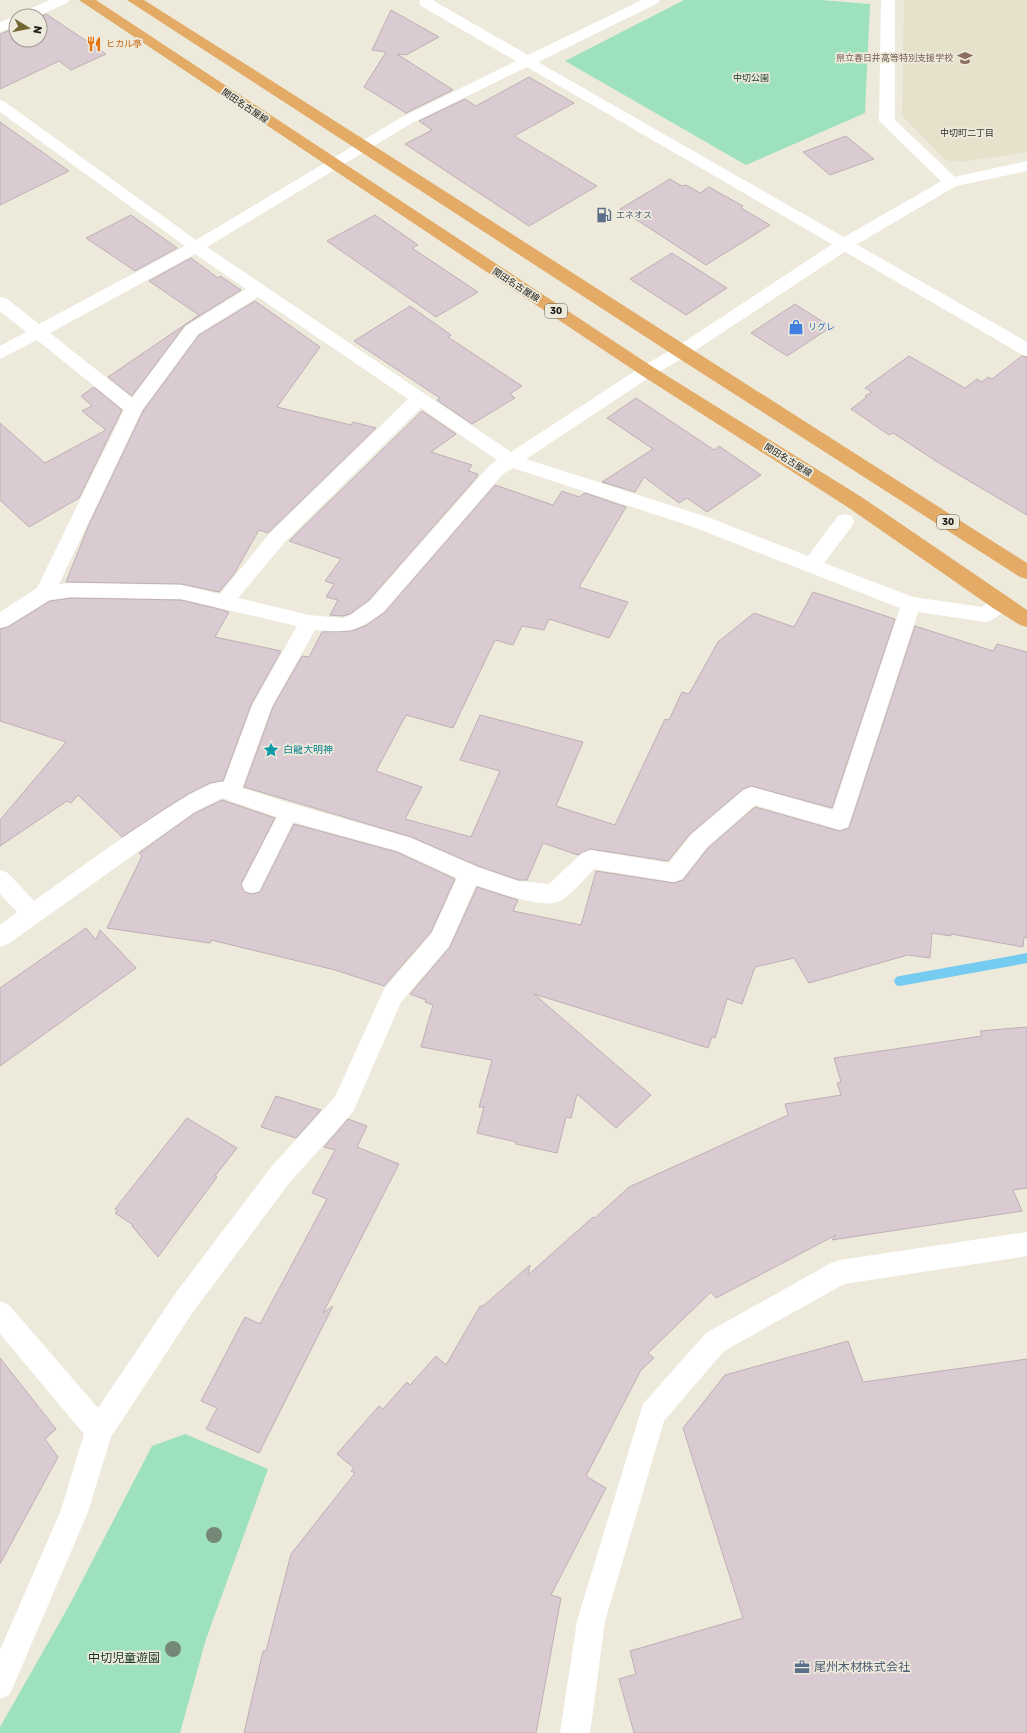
<svg xmlns="http://www.w3.org/2000/svg" width="1027" height="1733" font-family="Rubik,'Noto Sans JP',sans-serif">
<rect width="100%" height="100%" fill="#edeadc"/>
<polygon fill="#e5e1cb" points="904,0 1027,0 1027,152 961,162 945,160 902,116"/>
<g fill="#9de2bd">
<polygon points="684,0 821,0 870,4 865,113 746,165 565,61"/>
<polygon points="185,1434 268,1469 206,1639 180,1733 0,1733 0,1727 70,1604 152,1446"/>
</g>
<g fill="none" stroke-linecap="round" stroke-linejoin="round">
<polygon fill="#76cbf0" fill-rule="evenodd" points="1027,953 1027,963 900,986 896,985 894,981 896,977 900,976"/>
</g>
<g fill="#dacad1" stroke="#beafb5">
<polygon points="391,10 439,37 406,55 397,54 453,90 406,113 364,87 386,52 372,50"/>
<polygon points="46,14 106,54 71,70 59,61 0,89 0,34 16,28 16,40 40,40 40,17"/>
<polygon points="529,77 574,103 514,136 597,186 529,226 405,144 432,130 419,121 465,99 476,106"/>
<polygon points="0,122 69,171 0,205"/>
<polygon points="846,136 874,159 830,175 803,152"/>
<polygon points="670,179 682,186 686,185 700,193 709,187 743,206 741,208 770,225 706,265 620,209"/>
<polygon points="131,215 177,248 135,271 86,238"/>
<polygon points="375,215 418,245 412,248 478,292 436,317 327,241"/>
<polygon points="672,253 727,288 686,315 630,279"/>
<polygon points="191,258 218,278 220,276 241,290 185,325 132,396 108,377 199,315 149,281"/>
<polygon points="255,301 320,347 277,407 351,425 353,422 376,428 268,533 259,530 234,574 219,592 181,584 66,582 88,527 143,411 199,335"/>
<polygon points="795,304 831,327 787,356 751,333"/>
<polygon points="410,306 451,335 448,337 522,386 510,394 515,398 472,424 437,400 440,398 354,341"/>
<polygon points="909,356 965,388 977,379 982,382 988,377 992,379 1022,356 1027,357 1027,515 942,465 893,433 889,435 851,409 867,397 865,396 872,392 865,388"/>
<polygon points="94,387 122,410 79,498 29,527 0,500 0,423 45,463 106,430 82,411 92,406 81,396"/>
<polygon points="636,398 714,450 719,446 761,475 707,512 687,498 679,503 644,477 635,492 602,482 653,449 607,418"/>
<polygon points="422,411 456,434 431,452 472,465 468,471 478,474 476,478 369,600 350,614 343,616 330,615 338,600 326,597 334,584 325,581 341,559 289,541"/>
<polygon points="495,485 553,505 562,491 579,497 585,493 626,507 579,587 628,602 609,638 549,619 544,630 522,626 513,645 495,640 453,728 406,715 376,771 422,787 405,819 471,837 500,771 460,760 480,715 583,742 556,806 615,825 665,719 669,720 682,692 689,694 718,642 754,613 794,627 813,592 895,619 832,808 751,786 743,789 690,834 668,861 590,849 578,855 543,843 527,880 518,880 478,866 411,837 244,787 273,707 302,656 309,657 322,632 352,631 367,625 385,612"/>
<polygon points="71,598 181,600 215,608 229,612 215,637 281,651 251,705 223,781 210,783 188,794 122,837 78,795 71,803 67,801 0,846 0,820 66,742 0,721 0,629 8,627 50,601"/>
<polygon points="915,626 993,651 997,644 1027,652 1027,938 1024,937 1023,947 951,934 951,936 932,933 930,958 908,955 809,983 794,958 755,967 742,1004 727,999 715,1038 712,1037 708,1048 534,994 651,1095 616,1128 577,1094 571,1118 566,1117 557,1153 516,1144 516,1142 477,1133 484,1107 479,1107 492,1060 421,1047 433,1005 425,1002 426,1000 410,994 450,947 477,887 518,900 513,911 581,925 596,871 674,883 683,880 708,848 755,807 840,831 849,828"/>
<polygon points="222,800 275,818 241,884 245,892 252,894 260,892 294,824 397,852 455,879 431,932 384,986 335,970 211,940 210,943 107,928 142,856 139,853 195,813"/>
<polygon points="86,928 96,940 100,930 136,968 0,1066 0,988"/>
<polygon points="1027,1027 1027,1188 1013,1190 1022,1211 832,1240 836,1235 716,1298 711,1292 648,1353 654,1358 641,1370 586,1476 606,1488 551,1595 561,1598 536,1733 244,1733 263,1651 266,1651 291,1554 355,1473 351,1471 354,1468 337,1454 379,1406 383,1409 407,1382 410,1385 436,1356 446,1365 480,1306 483,1306 530,1265 528,1275 593,1217 595,1218 629,1187 788,1115 785,1104 841,1095 837,1083 841,1082 834,1058 982,1036 980,1031"/>
<polygon points="276,1096 321,1110 296,1138 261,1127"/>
<polygon points="187,1118 237,1148 215,1176 217,1177 158,1257 132,1226 133,1225 115,1213 118,1211 115,1209"/>
<polygon points="348,1119 367,1126 357,1147 399,1164 323,1313 333,1306 259,1453 206,1429 217,1408 201,1401 245,1317 260,1324 327,1199 312,1193 335,1150 324,1147"/>
<polygon points="848,1341 863,1382 1027,1359 1027,1733 634,1733 619,1679 636,1674 630,1651 743,1618 683,1428 725,1375"/>
<polygon points="0,1358 56,1429 45,1439 58,1457 0,1564"/>
</g>
<g fill="none" stroke-linecap="round" stroke-linejoin="round">
<polygon fill="#fff" fill-rule="evenodd" points="289,805 296,807 298,812 259,891 252,893 245,891 242,885 245,879 282,807"/>
<g fill="#fff" fill-rule="evenodd">
<polygon points="50,0 69,0 67,3 38,16 19,16 21,13"/>
<path d="M420 0H434V1L528 55 642 0H660L658 3 538 62 1027 342V356L1021 354 527 67 412 123 207 247 511 452 641 367 675 348 681 346 687 348 690 352 687 356 653 375 526 459 710 518 808 556 838 516 845 514 852 516 854 521 852 526 824 563 913 597 982 607C991 600 996 594 1007 598L1010 603C1005 612 996 619 986 622L918 612 848 827 840 830 755 805 707 847 682 879 674 882 594 869C585 878 571 895 560 901 544 910 494 891 476 885L449 946 401 1002 353 1112 290 1182 193 1312 111 1437 88 1512 10 1694 0 1699V1650L61 1510 84 1434 0 1334V1301L9 1305 98 1408 175 1294 272 1166 335 1097 384 989 432 933 457 878 398 851 289 821 222 798 194 812 8 944 0 947V925L17 912 0 894V870L8 873 34 901C60 883 203 775 224 782L252 706 297 626 181 599 71 597 49 600 7 626 0 628V612L37 588 124 410 37 340 0 359V346L26 332 0 311V297L6 298 39 324 185 246 0 112V100L5 102 196 240 402 117 516 61 421 6 419 3ZM195 254 246 289 186 326 132 398 50 333ZM258 297 408 399 270 533 220 594 181 585 71 583 59 584 142 410 198 334ZM421 408 497 460 489 466 370 601 351 615 343 618 309 615 238 598 284 543ZM513 468 696 528 900 608 833 810 752 787 744 790 691 835 669 863 590 850 582 853 549 884 518 881 477 867 411 838 289 803 242 788 272 706 315 630C349 633 356 632 384 611L503 474Z"/>
<polygon points="881,0 895,0 895,120 957,179 959,182 957,185 945,185 879,121"/>
<polygon points="16,16 16,26 0,32 0,22"/>
<polygon points="1027,1232 1027,1256 844,1284 724,1351 664,1421 605,1621 590,1733 560,1733 577,1621 640,1414 643,1404 706,1333 831,1263 840,1260"/>
</g>
<polygon fill="#fff" fill-rule="evenodd" points="1027,161 1027,171 956,186 849,249 687,356 681,358 675,356 672,352 675,348 837,241 945,179"/>
<g fill="#e3ab66" fill-rule="evenodd">
<polygon points="79,0 96,0 653,367 863,498 1027,610 1027,627 1020,625 993,608 849,508 641,375"/>
<path d="M127 0H144C439 186 732 376 1027 563V579L1020 577 675 356Z"/>
</g>
</g>
<g fill="#758777">
<circle cx="214" cy="1535" r="8"/>
<circle cx="173" cy="1649" r="8"/>
</g>
<defs>
<g id="restaurant-bare" transform="scale(1.2)"><path d="M-5-6h1v4h1v-4h1v4h1v-4h1v5L-1.5 .5V6h-2V.5L-5-1ZM5-6V6H3V1.5H1.5Q1.5-4 5-6Z" fill="#e8710a" stroke="#edeadc" stroke-width="2.5" paint-order="stroke"/></g>
<g id="school-bare" transform="scale(1.2)"><path d="M0-5L7-2L0 1L-7-2ZM-4 1L0 2.5L4 1V4Q0 6-4 4Z" fill="#8d6e63" stroke="#edeadc" stroke-width="2.5" paint-order="stroke"/></g>
<g id="fuel-bare" transform="scale(1.2)"><path d="M-5.5-6h7V0h2V4h1.3V-2.5L3-4.5l.8-.8L6-3V5H2.5V1h-1V6h-7ZM-4.2-4.7v3.2H.2V-4.7Z" fill="#5c6f8a" stroke="#edeadc" stroke-width="2.5" paint-order="stroke"/></g>
<g id="shop-bare" transform="scale(1.2)"><path d="M-5-2.5h2.3a2.7 3.5 0 0 1 5.4 0H5L5.5 6h-11ZM-1.5-2.5h3a1.5 2.3 0 0 0-3 0Z" fill="#3f7fe0" stroke="#edeadc" stroke-width="2.5" paint-order="stroke"/></g>
<g id="sight-bare" transform="scale(1.2)"><path d="M0-6L1.8-2.2L6-1.7L2.9 1.2L3.7 5.4L0 3.3L-3.7 5.4L-2.9 1.2L-6-1.7L-1.8-2.2Z" fill="#0f9aa8" stroke="#edeadc" stroke-width="2.5" paint-order="stroke"/></g>
<g id="office-bare" transform="scale(1.2)"><path d="M-6-3h4V-5.5h4V-3h4V5H-6ZM-1-4.5V-3h2v-1.5ZM-6 0V1H6V0Z" fill="#5c6f8a" stroke="#edeadc" stroke-width="2.5" paint-order="stroke"/></g>
</defs>
<g fill-rule="evenodd">
<use href="#restaurant-bare" x="94" y="44"/>
<use href="#school-bare" x="965" y="58"/>
<use href="#fuel-bare" x="604" y="215"/>
<use href="#shop-bare" x="796" y="327"/>
<use href="#sight-bare" x="271" y="750"/>
<use href="#office-bare" x="802" y="1667"/>
</g>
<g text-anchor="middle" dominant-baseline="central" stroke-width="3.5" stroke-linejoin="round" paint-order="stroke">
<g font-size="9" fill="#c56008" stroke="#edeadc" text-anchor="start">
<text x="106" y="44">ヒカル亭</text>
</g>
<g font-size="9" fill="#785e54" stroke="#edeadc" text-anchor="end">
<text x="953" y="58">県立春日井高等特別支援学校</text>
</g>
<g font-size="9" fill="#133625" stroke="#edeadc">
<text x="751" y="78">中切公園</text>
</g>
<g font-size="9" fill="#21201b" stroke="#edeadc">
<text transform="translate(245 106) rotate(34)">関田名古屋線</text>
<text transform="translate(516 285) rotate(33)">関田名古屋線</text>
<text transform="translate(788 460) rotate(32)">関田名古屋線</text>
</g>
<g font-size="9" fill="#302e23" stroke="#edeadc">
<text x="967" y="133">中切町二丁目</text>
</g>
<g font-size="9" fill="#4e5e75" stroke="#edeadc" text-anchor="start">
<text x="616" y="215">エネオス</text>
</g>
<g fill="#edeadc" stroke="#5e5d55" stroke-width="1">
<rect x="545" y="304" width="22" height="14" rx="3"/>
<rect x="937" y="515" width="22" height="14" rx="3"/>
</g>
<g font-size="9" font-weight="bold" fill="#21201b">
<text x="556" y="311">30</text>
<text x="948" y="522">30</text>
</g>
<g font-size="9" fill="#366cbe" stroke="#edeadc" text-anchor="start">
<text x="808" y="327">リグレ</text>
</g>
<g font-size="10" fill="#0d838f" stroke="#edeadc" text-anchor="start">
<text x="283" y="750">白龍大明神</text>
</g>
<g font-size="12" fill="#133625" stroke="#edeadc">
<text x="124" y="1658">中切児童遊園</text>
</g>
<g font-size="12" fill="#4e5e75" stroke="#edeadc" text-anchor="start">
<text x="814" y="1667">尾州木材株式会社</text>
</g>
</g>
<g transform="translate(28 28) rotate(100)"><circle r="19" fill="#edeadc" stroke="#9b998f"/>
<path d="M0-3L7 15L0 10L-7 15Z" fill="#716733"/>
<text y="-6" font-size="11" font-weight="bold" text-anchor="middle" fill="#21201b">N</text>
</g>
</svg>
